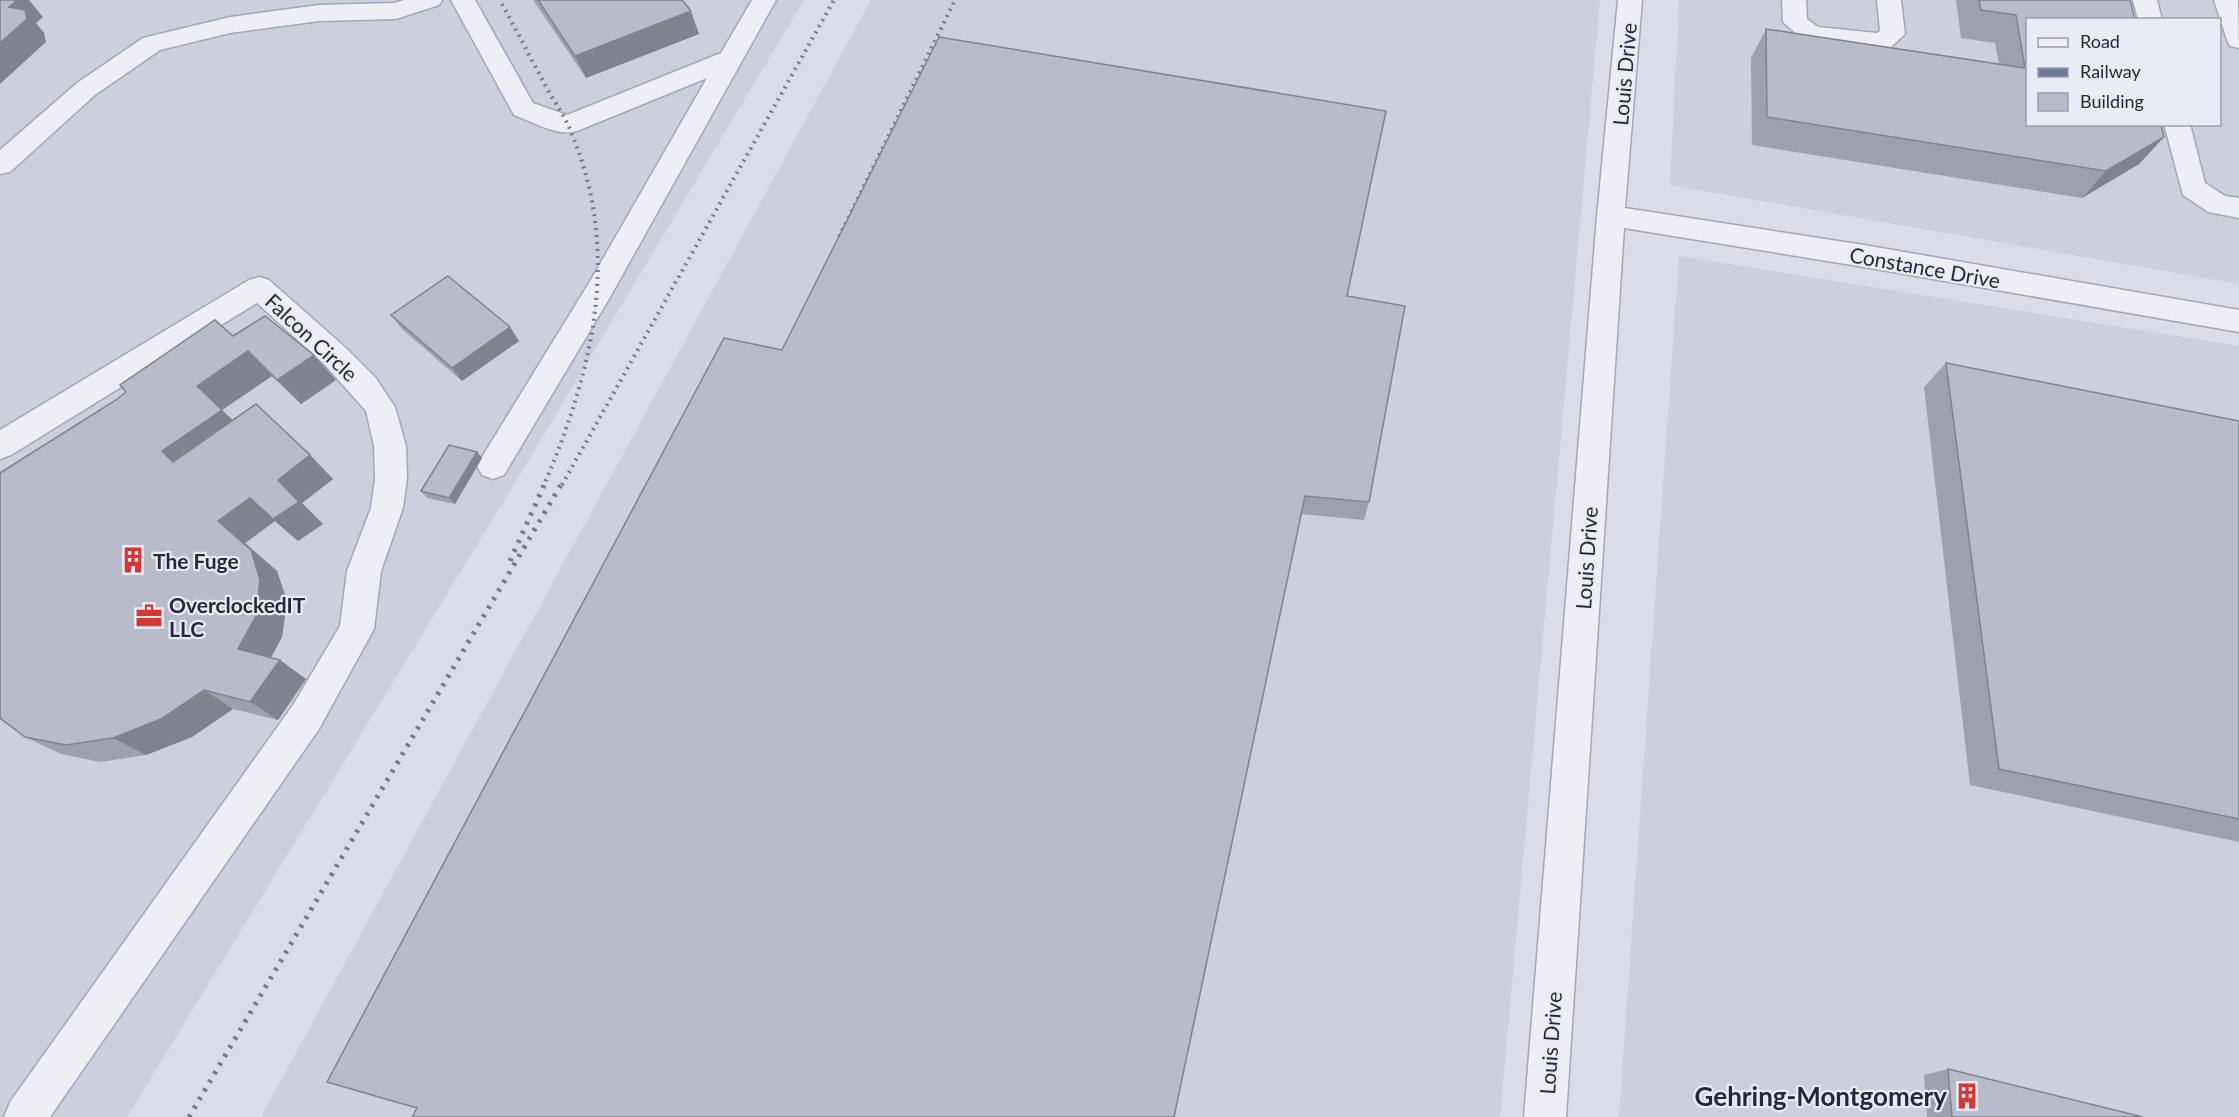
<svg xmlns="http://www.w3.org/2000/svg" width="2239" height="1117" font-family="Lato,sans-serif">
<rect width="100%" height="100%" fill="#dadde7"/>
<g fill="#cccfdc" fill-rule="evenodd">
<polygon points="0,0 804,0 519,476 127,1117 0,1117"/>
<polygon points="871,0 1600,0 1500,1117 261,1117"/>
<path d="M1679 0H2239V284L1670 185ZM2028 20H2220V124H2028Z"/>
<polygon points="1679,256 2239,346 2239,1117 1619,1117"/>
</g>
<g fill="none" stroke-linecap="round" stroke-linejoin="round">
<g stroke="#a3a7b4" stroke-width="3">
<g id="minor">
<polygon points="404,0 442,0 439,5 396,19 319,21 230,33 160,50 95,95 10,172 0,174 0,150 77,83 143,38 230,17 319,5 394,3"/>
<path d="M451 0H475L533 103 567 115 721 53 752 0H776L609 299 504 475 493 479 482 475 477 466 482 457 589 283 707 78 577 131C558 137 533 122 514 115Z"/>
<polygon points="1618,0 1642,0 1625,208 1864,245 2239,310 2239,332 1864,267 1624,228 1566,1117 1524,1117 1597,216"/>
<polygon points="1782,0 1806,0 1807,19 1818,27 1877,33 1880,31 1877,0 1901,0 1905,34 1890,48 1881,50 1803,40 1783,22"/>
<polygon points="2133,0 2157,0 2162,20 2138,20"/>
<polygon points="2214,0 2238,0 2239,48 2230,46 2227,40"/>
<polygon points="2164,124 2190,124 2205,183 2225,196 2239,198 2239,218 2208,212 2183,195"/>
<polygon points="259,277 269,280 347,349 375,377 395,407 406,446 407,478 403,508 381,571 374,629 319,729 50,1117 4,1117 10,1102 293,705 340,626 347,571 371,508 375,478 374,446 366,411 325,365 257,303 11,455 0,459 0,430 249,280"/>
</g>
</g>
<use href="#minor" fill="#edeff5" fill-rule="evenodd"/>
<g stroke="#737992" stroke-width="4" stroke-dasharray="2 5" stroke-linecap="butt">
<path d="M502 4C518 33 533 63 549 92 557 106 566 118 571 132 622 253 593 370 544 485"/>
<polyline points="839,237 955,0"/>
<polyline points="562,485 834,0"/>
</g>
<g stroke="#737992" stroke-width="5" stroke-dasharray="3 7" stroke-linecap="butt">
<polyline points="510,561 545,483"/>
<polyline points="189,1117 562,483"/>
</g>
</g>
<g fill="#9da1ae">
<polygon points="533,0 682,0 699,34 586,78"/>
<polygon points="1956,0 2130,0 2164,137 2139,164 2082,198 1752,145 1751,58 1766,29 1999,64 1995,43 1961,38"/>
<polygon points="391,315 510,327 519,341 462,381 402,329"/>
<polygon points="233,336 336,380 301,404 272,376 222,410 232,420 310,455 333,479 302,503 323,524 298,541 275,521 245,543 277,571 287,601 282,637 271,658 306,679 278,720 233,709 192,737 146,755 100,762 61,754 25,737"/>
<polygon points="782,350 1369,502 1364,520 1301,514"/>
<polygon points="1946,363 2239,421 2239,842 1970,785 1924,387"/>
<polygon points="477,452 482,458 455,504 427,498 421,491"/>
<polygon points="1948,1069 2143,1117 1927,1117 1924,1075"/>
</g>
<g fill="#80838d">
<polygon points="17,0 29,0 43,17 36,23 44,33 46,42 0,84 0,43 9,7"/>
<polygon points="691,11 699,34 586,78 575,56"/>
<polygon points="2164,137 2139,164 2082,198 2106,171"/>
<polygon points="510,327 519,341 462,381 452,368"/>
<polygon points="248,351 272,376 222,410 247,434 173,462 162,451 197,386"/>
<polygon points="314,355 336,380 301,404 277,380"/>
<polygon points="477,452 482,458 455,504 449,498"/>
<polygon points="310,455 333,479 302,503 323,524 298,541 275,521 245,543 277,571 287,601 282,637 265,668 238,649 218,521 250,498 278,480"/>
<polygon points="280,660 306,679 278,720 250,702"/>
<polygon points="204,690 233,709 192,737 146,755 113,738"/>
</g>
<g fill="#b7bbca" stroke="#80838d" stroke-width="1.5">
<polygon points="0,0 17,0 9,7 25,10 27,19 0,43"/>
<polygon points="538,0 682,0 691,11 575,56"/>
<polygon points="1979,0 2130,0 2135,20 2028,20 2028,124 2161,124 2164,137 2106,171 1767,117 1766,29 2025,68 2016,15 1981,10"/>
<polygon points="939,37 1386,111 1347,296 1405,306 1369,502 1305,496 1174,1117 412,1117 417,1108 327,1082 724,338 782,350"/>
<polygon points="448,276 510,327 452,368 391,315"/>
<polygon points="265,316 314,355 277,380 248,351 197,386 222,410 162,451 173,462 256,404 310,455 278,480 299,502 273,519 250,498 218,521 251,550 260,580 256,616 238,649 280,660 250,702 204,690 161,719 113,738 66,745 25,737 0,718 0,473 116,400 126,392 120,385 215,320 233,336"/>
<polygon points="1946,363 2239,421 2239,819 1999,769"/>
<polygon points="449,445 477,452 449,498 421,491"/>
<polygon points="1948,1069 2143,1117 1952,1117"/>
</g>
<defs>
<g id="building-bare" transform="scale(2.07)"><path d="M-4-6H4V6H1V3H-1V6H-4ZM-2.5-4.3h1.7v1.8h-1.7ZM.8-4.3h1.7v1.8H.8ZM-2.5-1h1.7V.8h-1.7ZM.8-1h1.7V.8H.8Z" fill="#da3631" stroke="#eaecf5" stroke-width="2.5" paint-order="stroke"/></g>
<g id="office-bare" transform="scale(2.07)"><path d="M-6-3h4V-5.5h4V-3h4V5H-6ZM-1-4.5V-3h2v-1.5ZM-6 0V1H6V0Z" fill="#da3631" stroke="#eaecf5" stroke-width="2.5" paint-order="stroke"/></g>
</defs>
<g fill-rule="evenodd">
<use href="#building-bare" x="133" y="560"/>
<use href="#office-bare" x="149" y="616"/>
<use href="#building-bare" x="1967" y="1096"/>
</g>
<g text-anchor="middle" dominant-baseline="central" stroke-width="4.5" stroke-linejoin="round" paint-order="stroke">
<g font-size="21" fill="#23283e" stroke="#eaecf5">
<text transform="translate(1624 74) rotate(-85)">Louis Drive</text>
<text transform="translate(1925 267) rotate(10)">Constance Drive</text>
<text transform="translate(312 337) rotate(43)">Falcon Circle</text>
<text transform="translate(1586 558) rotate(-86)">Louis Drive</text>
<text transform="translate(1550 1043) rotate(-86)">Louis Drive</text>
</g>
<g font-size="21" font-weight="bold" fill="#23283e" stroke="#eaecf5" text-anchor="start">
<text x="153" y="560">The Fuge</text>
<text x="169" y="604">OverclockedIT<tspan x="169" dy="24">LLC</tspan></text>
</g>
<g font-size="26" font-weight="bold" fill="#23283e" stroke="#eaecf5" text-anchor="end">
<text x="1947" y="1096">Gehring-Montgomery</text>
</g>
</g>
<rect x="2026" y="18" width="195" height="108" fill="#eaecf5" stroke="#9a9eac" stroke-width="1.5"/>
<rect x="2038" y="38" width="30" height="9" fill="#edeff5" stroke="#9a9eac" stroke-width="1.5"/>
<text x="2080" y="48" font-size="18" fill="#23283e">Road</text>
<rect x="2038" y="68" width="30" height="9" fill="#737992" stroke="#9a9eac" stroke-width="1.5"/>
<text x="2080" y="78" font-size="18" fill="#23283e">Railway</text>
<rect x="2038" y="93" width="30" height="18" fill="#b7bbca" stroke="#9a9eac" stroke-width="1.5"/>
<text x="2080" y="108" font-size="18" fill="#23283e">Building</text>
</svg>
